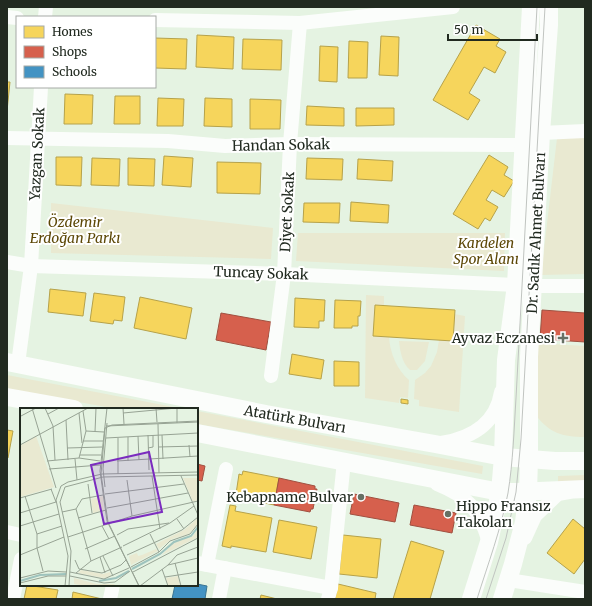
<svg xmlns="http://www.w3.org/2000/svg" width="592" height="606" font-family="Merriweather,serif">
<rect width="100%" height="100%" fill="#e5f3e2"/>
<g fill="#e9e9d1">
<polygon points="585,137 585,274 541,275 557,138"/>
<polygon points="51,203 273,228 271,259 51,253"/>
<polygon points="298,233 505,233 504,271 296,261"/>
<path d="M366 295 384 296V306L375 305 373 336 389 337C390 353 397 370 409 380L408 398 400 397 399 403 365 398Z"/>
<polygon points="454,314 465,316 459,412 419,406 419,400 414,399 415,380 425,373 431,366 437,352 439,340"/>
<path d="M399 341 429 342 425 361 417 370H410C402 363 400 351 399 341Z"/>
<path d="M536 343 585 346V437C562 437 549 433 535 414Z"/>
<polygon points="7,375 184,409 117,409 7,389"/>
<polygon points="197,411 483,466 482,474 197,424"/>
<polygon points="585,475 585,482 558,482 558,476"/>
</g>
<g fill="#f6d55c" stroke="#b6a24a">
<polygon points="476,25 500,39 496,46 506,52 495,73 484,67 469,93 480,100 468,120 433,100"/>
<polygon points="197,35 234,37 233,69 196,67"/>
<polygon points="381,36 399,37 398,76 379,75"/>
<polygon points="155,38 187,39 186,69 155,68"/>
<polygon points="243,39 282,40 281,70 242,69"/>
<polygon points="349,41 368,42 367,78 348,78"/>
<polygon points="320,46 338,47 337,82 319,81"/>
<polygon points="7,82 10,82 7,111"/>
<polygon points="65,94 93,95 92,124 64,124"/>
<polygon points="115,96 140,96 140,124 114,124"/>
<polygon points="158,98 184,99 183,126 157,126"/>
<polygon points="205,98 232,99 232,127 204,126"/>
<polygon points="250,99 281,100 280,129 250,129"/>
<polygon points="307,106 344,108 344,126 306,125"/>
<polygon points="356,108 394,108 394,125 356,126"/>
<polygon points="489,155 508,167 504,175 514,181 504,197 492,190 486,200 498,207 490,221 485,218 478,229 453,214"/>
<polygon points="164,156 193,158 191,187 162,185"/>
<polygon points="56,157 82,157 81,186 56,185"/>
<polygon points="92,158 120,159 119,186 91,185"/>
<polygon points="128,158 155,159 154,186 128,185"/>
<polygon points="307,158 343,159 342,180 306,179"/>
<polygon points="358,159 393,161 392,181 357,179"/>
<polygon points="217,162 261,163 260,194 217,193"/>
<polygon points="351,202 389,205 388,223 350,221"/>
<polygon points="304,203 340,203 339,223 303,222"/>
<polygon points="50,289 86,293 83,316 48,312"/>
<polygon points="94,293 125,297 122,321 114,320 113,324 90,321"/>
<polygon points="140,297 192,308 186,339 134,328"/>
<polygon points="295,298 325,300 324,321 319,321 319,328 294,327"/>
<polygon points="335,300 361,301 360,316 358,316 358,326 352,326 352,328 334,328"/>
<polygon points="375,305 455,310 453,341 373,336"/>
<polygon points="292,354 324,360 321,379 289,374"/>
<polygon points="334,361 359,362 359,386 334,386"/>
<polygon points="401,399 408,400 408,404 401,403"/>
<polygon points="7,430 13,431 8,458 7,457"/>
<polygon points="243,471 279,478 274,505 237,497 238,494 236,494 239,474 242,475"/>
<polygon points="230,505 236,506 235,511 272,518 266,552 231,546 231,548 222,546"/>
<polygon points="573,519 585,529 585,559 574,574 547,553"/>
<polygon points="279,520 317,527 311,559 273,552"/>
<polygon points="343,535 381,539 377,578 339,574"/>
<polygon points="411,541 444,551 430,599 393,599"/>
<polygon points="338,584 376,593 375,599 335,599"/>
<polygon points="27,585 58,590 56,599 24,599"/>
<polygon points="73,592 102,599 72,599"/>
<polygon points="261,595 277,599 260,599"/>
</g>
<g fill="#d6604d" stroke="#a05040">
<polygon points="542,310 585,313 585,342 540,339"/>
<polygon points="221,313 271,322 266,350 216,340"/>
<polygon points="197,464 205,466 202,481 197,480"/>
<polygon points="279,478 315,486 315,489 317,489 313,509 311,509 310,512 274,505"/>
<polygon points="354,494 399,503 395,522 350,514"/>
<polygon points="414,505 456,513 452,533 410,525"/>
</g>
<polygon fill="#4393c3" stroke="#397492" points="197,584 207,586 205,599 172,599 175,585 197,585"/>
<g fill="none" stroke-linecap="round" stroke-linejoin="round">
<g stroke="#fbfdfb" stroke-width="14">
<polyline points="7,17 17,18"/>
<polyline points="45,17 46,7"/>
<polyline points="155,20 300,23 453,7"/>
<polyline points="541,133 585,131"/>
<polyline points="7,138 168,141 225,146 290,144 525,145"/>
<polyline points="7,262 31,266 284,274 516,285"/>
<polyline points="533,286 585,286"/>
<polyline points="18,364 31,266 41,87"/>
<polyline points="271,376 284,274 290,144 300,23"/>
<path d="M441 443C472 438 496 424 501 392"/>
<path d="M437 484C469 497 479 509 489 542"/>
<polyline points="7,532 21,535"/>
<polyline points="525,538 535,516 558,494 569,492"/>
<polyline points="197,563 331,588"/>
<polyline points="207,565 226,469"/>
<polyline points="508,580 585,592"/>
<polyline points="13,599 21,559"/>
<polyline points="110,599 113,585"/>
<polyline points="219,599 225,568"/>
<polyline points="328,599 331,588 344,461"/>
</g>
<g stroke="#fbfdfb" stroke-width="18">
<polyline points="7,362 266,414 435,444 503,457 555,461 585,461"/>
<polyline points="7,397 74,409"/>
<polyline points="197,433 500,492 516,492 585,489"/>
<polyline points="471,599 489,542 500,492 503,457 506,360 516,285 531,7"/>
<polyline points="502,599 513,564 524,522 528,492 529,459 529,357 541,133 549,25 549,7"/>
</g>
<g stroke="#c0c4c0" stroke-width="1">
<path d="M477 599C488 564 501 529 508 493 513 462 514 430 516 398L537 7"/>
<polyline points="486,599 506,538 516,492 521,439 545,7"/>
</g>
</g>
<g fill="#667064" stroke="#fff" stroke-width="1.5">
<path d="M561 332h4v4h4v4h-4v4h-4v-4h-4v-4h4z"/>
<circle cx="361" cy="497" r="4"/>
<circle cx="448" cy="514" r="4"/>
</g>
<g text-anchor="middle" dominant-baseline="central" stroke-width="4" stroke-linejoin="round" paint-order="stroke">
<g font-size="14" fill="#212a20" stroke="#fff">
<text transform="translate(281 145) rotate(-1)">Handan Sokak</text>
<text transform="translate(37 154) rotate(-87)">Yazgan Sokak</text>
<text transform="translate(287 212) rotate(-87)">Diyet Sokak</text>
<text transform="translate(536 233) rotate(-87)">Dr. Sadık Ahmet Bulvarı</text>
<text transform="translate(261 273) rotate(2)">Tuncay Sokak</text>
<text transform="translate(295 419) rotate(10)">Atatürk Bulvarı</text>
</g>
<g font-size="14" font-style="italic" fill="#5c4706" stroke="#fff">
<text x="75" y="222">Özdemir<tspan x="75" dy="16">Erdoğan Parkı</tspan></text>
<text x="486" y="243">Kardelen<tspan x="486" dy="16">Spor Alanı</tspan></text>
</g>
<g font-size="14" fill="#212a20" stroke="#fff" text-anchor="end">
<text x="555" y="338">Ayvaz Eczanesi</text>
<text x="353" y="497">Kebapname Bulvar</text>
<text x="456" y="506" text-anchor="start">Hippo Fransız<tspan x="456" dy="16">Takoları</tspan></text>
</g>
</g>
<g transform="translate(20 408)">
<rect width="178" height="178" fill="#e5f3e2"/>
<path d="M16 28 34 79 0 89V38ZM163 70H178V92L173 94ZM83 88 84 102 73 105 71 91ZM178 110V115L169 126 152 131 139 141 136 136 164 122ZM178 120V129L142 147 153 135 173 128ZM136 141 138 143 111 157 109 148 117 145 118 148 122 147ZM61 162 83 166 90 164 91 168 84 170 58 165ZM158 168 160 177 148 178 146 170ZM54 170 77 176H94L96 178H66L54 176Z" fill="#e9e9d1"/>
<path fill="none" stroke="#9ec3bd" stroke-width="2" d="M112 161 140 146 154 134 171 128 178 119M0 173 20 167 46 166M79 173 96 170 109 163"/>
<path fill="none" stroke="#97a394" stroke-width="1" d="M12 0 36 80M25 0 33 18 35 52M87 0 80 63 87 113 119 178M103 0 104 16M136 0 137 14M59 5 62 35M103 5 157 0V15M28 6 39 0M1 8 16 0M46 12 48 52M138 16 139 65M86 18 178 14M66 23 84 24M75 24 76 0M128 27 129 62M142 27 143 51M118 28 119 52M108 29V53M86 30 178 25M98 30V66M63 33H83M0 37 68 0M169 37 170 49M138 39 178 38M47 40 82 39M128 40 133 39V27M60 47H81M59 50 80 53M55 51 57 72M27 53 59 50 66 23 63 3M97 53 178 48M55 59 80 57M29 61 55 59M132 68 140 121M161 68 178 107M107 72 112 108M68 76 72 105M85 79 83 61 87 15M85 86 164 76M5 88 17 126V140L23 163M0 90 32 81M87 100 168 85M42 104 56 101M0 105 36 94 31 81M58 110 86 102M157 111 164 121M0 118 39 106M82 118 89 131M17 126 42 118M130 126 139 144M97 127 108 121 149 115M48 129 112 108 178 93M103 138 150 115 174 98M65 141 95 128M0 147 44 129M107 147 162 122 178 109M83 148 93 168M80 149 85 165M55 152 59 161 82 165 101 157 106 152M71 153 56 101 62 91 83 87M155 155 161 178M148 157 157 147 178 139M111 159 139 144 150 133 170 126 178 116M142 161 148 178M50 164 84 171 109 160M113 164 178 130M56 165 71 153 102 139M50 168 84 175 95 174 110 163M145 169 178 164M0 170 28 163 46 164M0 175 28 168H46M45 178 48 148 36 92 41 78 48 74 82 66 178 64M49 178 51 143 40 94 45 79 83 69 178 67M119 178 88 114 81 66 85 20 92 17 178 13M120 178 148 157 178 150"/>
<path fill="#7b2cbf" fill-opacity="0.15" stroke="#7b2cbf" stroke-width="2" d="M129 44 142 104 84 116 71 57Z"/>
<rect width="178" height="178" fill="none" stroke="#212a20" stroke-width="2"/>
</g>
<rect width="592" height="606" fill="none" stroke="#212a20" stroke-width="16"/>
<rect x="16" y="16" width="140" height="72" fill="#ffffff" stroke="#a6aaa6"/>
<rect x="24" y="26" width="20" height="12" fill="#f6d55c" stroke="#a6aaa6"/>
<text x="52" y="36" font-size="12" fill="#212a20">Homes</text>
<rect x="24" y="46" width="20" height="12" fill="#d6604d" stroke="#a6aaa6"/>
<text x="52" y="56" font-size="12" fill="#212a20">Shops</text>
<rect x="24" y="66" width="20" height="12" fill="#4393c3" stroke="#a6aaa6"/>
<text x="52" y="76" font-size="12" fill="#212a20">Schools</text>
<path d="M448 34v6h89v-6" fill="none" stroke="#212a20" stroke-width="2"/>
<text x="454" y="34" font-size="12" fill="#212a20" stroke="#ffffff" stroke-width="3" paint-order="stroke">50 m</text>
</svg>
